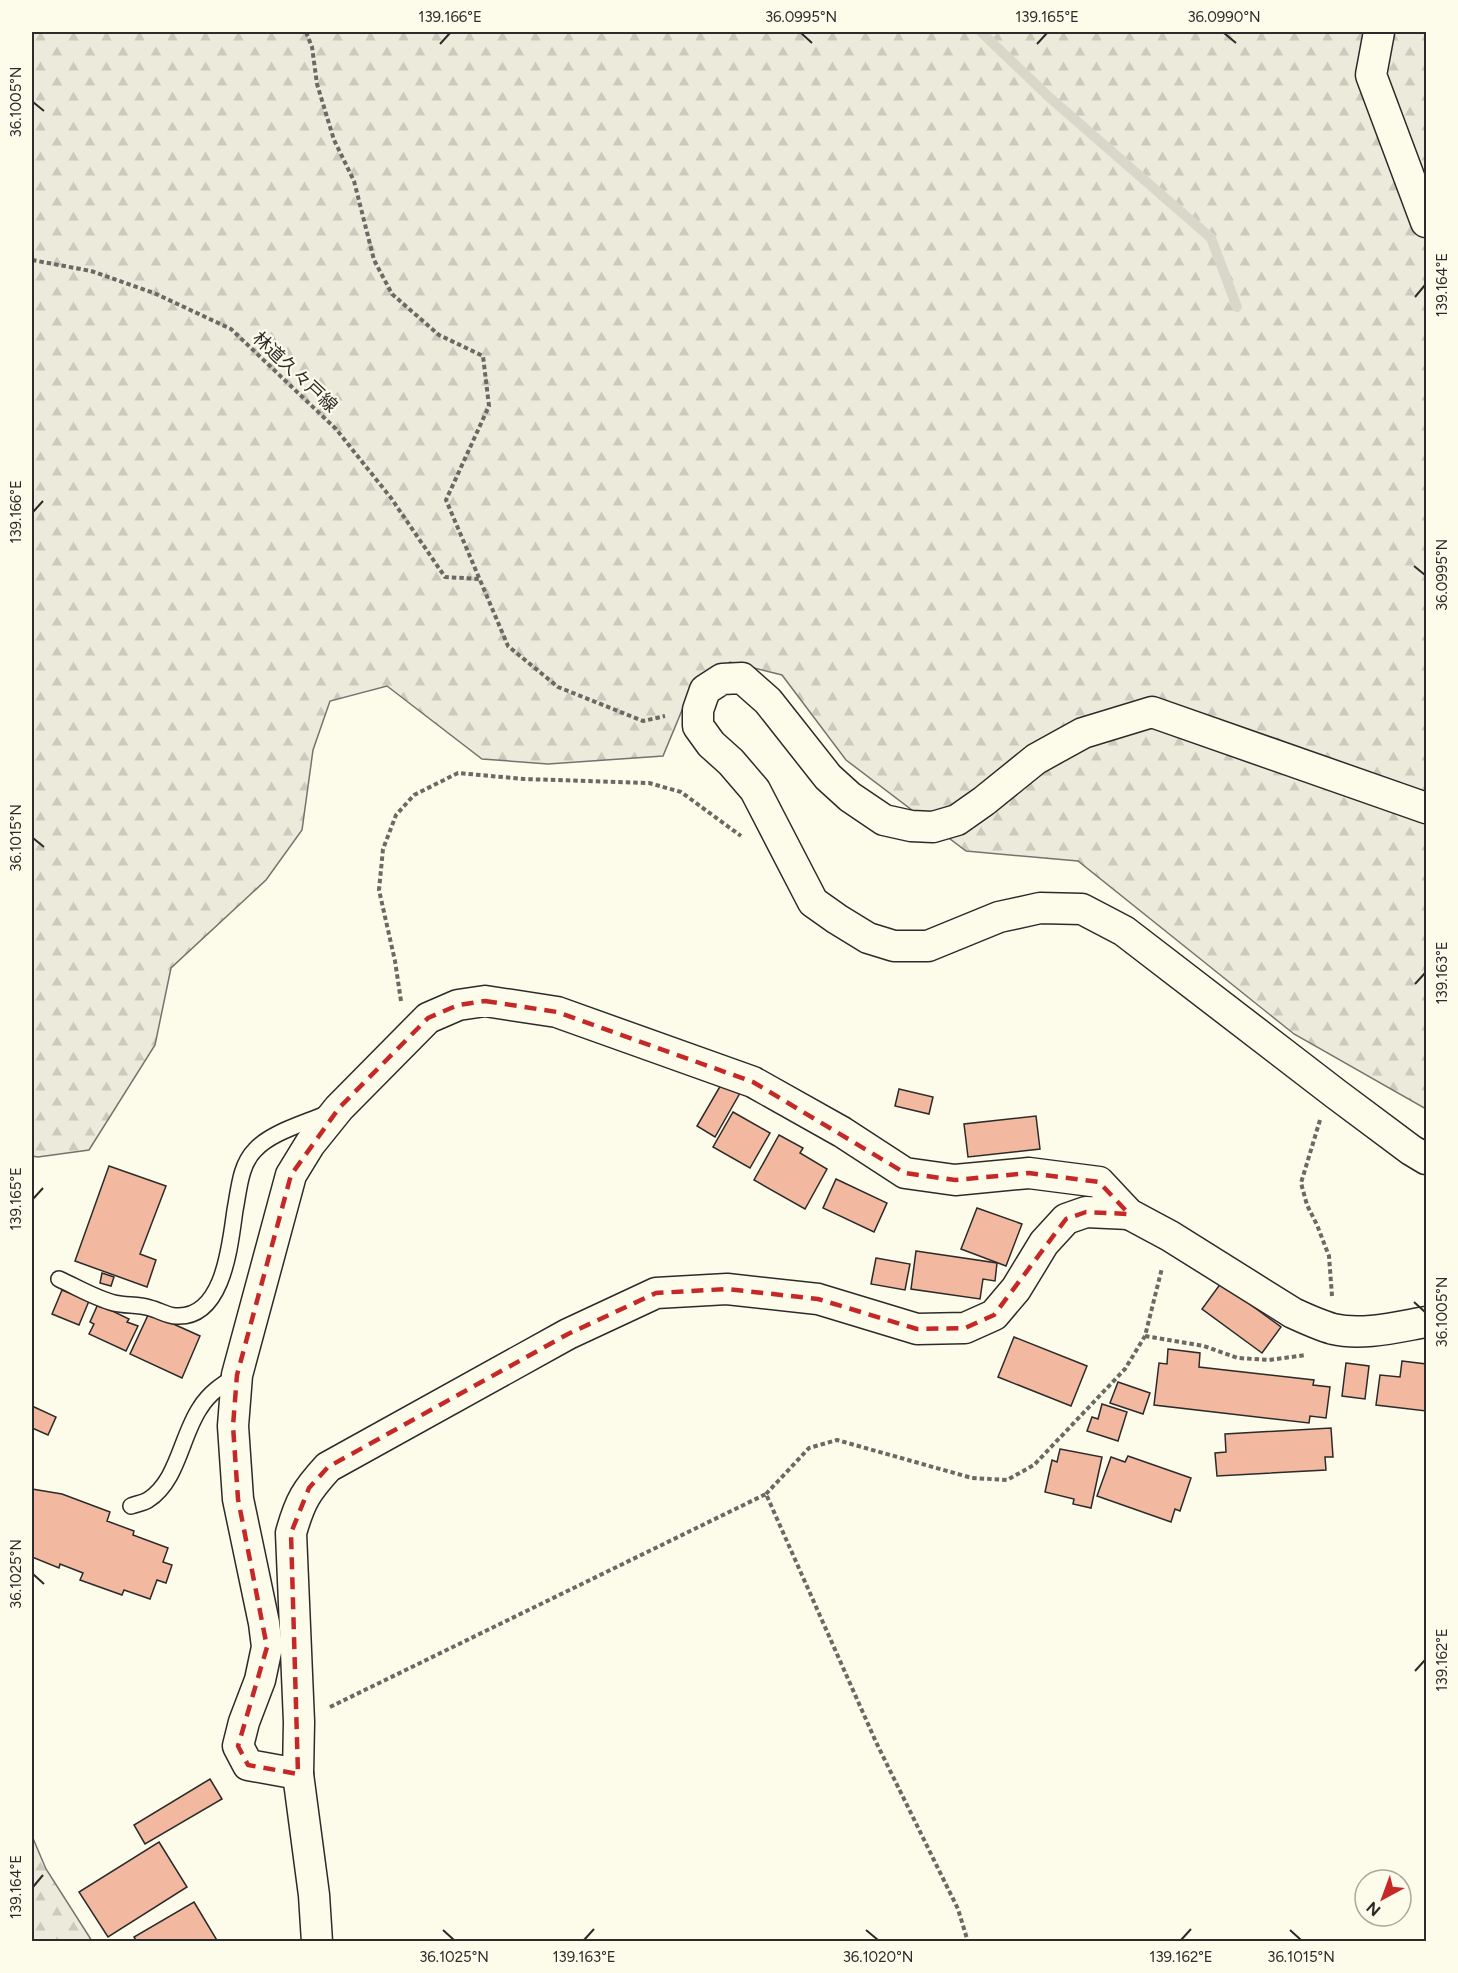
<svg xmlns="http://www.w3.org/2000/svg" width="1458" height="1973" font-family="Figtree,'Noto Sans JP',sans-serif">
<defs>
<pattern id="forest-firs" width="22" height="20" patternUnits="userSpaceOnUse" patternTransform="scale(1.5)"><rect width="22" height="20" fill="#ecebdb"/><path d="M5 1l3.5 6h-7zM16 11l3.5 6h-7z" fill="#cbcabc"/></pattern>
</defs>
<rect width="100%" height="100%" fill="#fdfbea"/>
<g fill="url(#forest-firs)" stroke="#74746e" stroke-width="1.5">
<polygon points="32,32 1426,32 1426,1109 1294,1034 1078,861 966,851 846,760 782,675 730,662 690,691 663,756 548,764 482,759 387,686 330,701 313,750 302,830 266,880 171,968 155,1045 89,1150 38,1157 32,1156"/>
<polygon points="32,1836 46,1869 92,1941 32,1941"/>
</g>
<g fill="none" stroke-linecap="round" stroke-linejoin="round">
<polyline stroke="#d8d7c9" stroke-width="10" points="981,32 1049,97 1211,238 1237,307"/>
</g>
<g fill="#f2b8a0" stroke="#2b2b2b" stroke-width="1.5">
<polygon points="722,1083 740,1093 715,1137 697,1126"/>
<polygon points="899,1089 933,1097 929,1114 895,1106"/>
<polygon points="733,1112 770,1133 750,1168 713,1147"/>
<polygon points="1036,1116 1040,1149 968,1157 964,1124"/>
<polygon points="779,1135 803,1148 800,1153 827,1169 805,1209 754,1180"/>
<polygon points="109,1166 166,1186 140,1254 156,1260 147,1287 75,1261"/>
<polygon points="836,1179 887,1203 874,1232 823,1208"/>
<polygon points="977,1208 1022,1224 1006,1266 961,1249"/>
<polygon points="916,1251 997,1263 995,1281 983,1279 980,1299 911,1289"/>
<polygon points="876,1258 910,1264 905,1290 871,1284"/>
<polygon points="102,1273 114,1277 111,1286 100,1283"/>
<polygon points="1221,1283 1281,1327 1262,1353 1202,1309"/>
<polygon points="62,1290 89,1301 79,1325 52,1314"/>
<polygon points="98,1304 129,1319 127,1322 138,1326 126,1351 89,1334 94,1324 90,1322"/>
<polygon points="149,1313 200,1336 182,1378 130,1354"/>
<polygon points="1014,1337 1087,1366 1071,1406 998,1377"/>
<polygon points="1168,1349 1200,1353 1199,1367 1314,1380 1313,1385 1330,1387 1326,1418 1310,1416 1309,1423 1154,1405 1159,1363 1167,1364"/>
<polygon points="1402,1361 1426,1364 1426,1411 1376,1405 1380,1375 1400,1377"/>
<polygon points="1346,1363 1369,1366 1365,1399 1342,1396"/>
<polygon points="1118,1382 1150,1393 1143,1414 1110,1403"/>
<polygon points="1102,1404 1127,1412 1118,1441 1087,1431 1092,1417 1098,1419"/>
<polygon points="32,1406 56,1417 48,1435 32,1428"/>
<polygon points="1331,1428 1333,1457 1325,1457 1326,1470 1217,1476 1215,1453 1226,1452 1225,1434"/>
<polygon points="1060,1449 1102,1457 1091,1508 1073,1504 1074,1499 1045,1492 1052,1460 1057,1462"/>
<polygon points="1128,1456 1191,1478 1180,1511 1175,1509 1171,1522 1097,1496 1111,1457 1125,1462"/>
<polygon points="32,1489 62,1494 110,1512 107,1521 134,1531 133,1535 168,1548 163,1562 172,1565 166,1583 157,1580 150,1599 124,1590 122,1595 80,1580 83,1573 60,1564 59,1568 32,1557"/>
<polygon points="210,1779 222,1799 145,1844 134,1825"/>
<polygon points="159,1842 187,1887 108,1937 79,1892"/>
<polygon points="194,1902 218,1942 137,1942 134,1937"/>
</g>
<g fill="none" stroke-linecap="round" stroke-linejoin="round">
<g stroke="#2b2b2b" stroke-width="18">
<g id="lane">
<path d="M59 1279C77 1287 95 1298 114 1303 126 1306 138 1304 150 1308 159 1310 167 1316 176 1316 224 1319 230 1244 235 1210 239 1190 240 1165 255 1150 271 1132 306 1123 328 1113"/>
<path d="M131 1506C136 1504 143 1503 148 1500 178 1481 181 1436 200 1408 209 1393 223 1384 237 1375"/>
</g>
</g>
<g stroke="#2b2b2b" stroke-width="33">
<g id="street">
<polyline points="1379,32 1371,75 1426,222"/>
<polyline points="1426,808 1152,712 1083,733 1036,759 984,801 957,820 933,827 911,826 884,820 850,797 828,777 768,701 742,678 722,679 705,690 698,710 698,726 711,744 731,762 755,790 813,902 837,919 868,938 894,946 928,946 999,917 1040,908 1082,909 1124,931 1336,1094 1411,1150 1426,1159"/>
<path d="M298 1774 248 1765 238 1746 244 1722 260 1680 267 1647 264 1623 238 1499 233 1426 237 1375 291 1175 310 1144 339 1108 428 1018 458 1005 485 1001 557 1012 753 1082 842 1132 905 1173 955 1180 1029 1173 1099 1182 1129 1214 1170 1236 1293 1313C1306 1319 1319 1325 1333 1329 1362 1336 1397 1327 1426 1322"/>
<path d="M317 1942 314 1895 298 1774 299 1722 291 1533C300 1501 306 1491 328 1467L568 1334 656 1293 727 1289 818 1299 917 1329 965 1328 994 1315 1016 1289 1044 1243 1066 1219 1086 1212 1129 1214"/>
</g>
</g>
<g stroke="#6a6964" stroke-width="4" stroke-dasharray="4.5 3" stroke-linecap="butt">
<polyline points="306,32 312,47 317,84 334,140 354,181 374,260 392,294 439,335 483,356 489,406 446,500 508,646 558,687 643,721 665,716"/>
<polyline points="32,260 91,271 154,293 231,329 336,429 391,498 445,577 480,579"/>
<polyline points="401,1001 395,961 379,890 383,849 396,815 414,795 458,773 524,779 649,783 681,792 741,836"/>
<polyline points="1320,1120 1301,1183 1307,1205 1317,1225 1329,1256 1332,1296"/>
<polyline points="1145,1336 1204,1346 1238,1358 1269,1360 1306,1355"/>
<polyline points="766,1494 809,1448 837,1440 972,1478 1007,1480 1034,1465 1125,1369 1145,1336 1162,1268"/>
<polyline points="330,1707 766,1494 876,1742 958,1909 968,1942"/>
</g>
<use href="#lane" stroke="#fdfbea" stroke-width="15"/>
<use href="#street" stroke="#fdfbea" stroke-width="30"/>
</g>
<path fill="none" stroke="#c62828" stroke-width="4.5" stroke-dasharray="12 8" stroke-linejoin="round" d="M485 1001 557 1012 753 1082 905 1173 955 1180 1029 1173 1099 1182 1129 1214 1086 1212 1066 1219 994 1315 965 1328 917 1329 818 1299 727 1289 656 1293 568 1334 328 1467 309 1488 291 1533 298 1774 248 1765 238 1746 267 1647 238 1499 233 1426 237 1375 291 1175 339 1108 428 1018 458 1005Z"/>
<path fill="none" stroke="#2b2b2b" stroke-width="2" d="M801 33 812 43M1224 33 1236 43M440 44 450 33M1037 44 1047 33M33 102 44 111M1415 297 1425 285M33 512 43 501M1414 566 1425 575M33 838 44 847M1415 984 1425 973M33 1199 43 1188M1414 1302 1425 1312M33 1574 44 1584M1415 1671 1425 1660M33 1887 43 1875M443 1930 454 1940M866 1930 878 1940M1290 1930 1301 1940M584 1940 594 1929M1181 1940 1191 1929"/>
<g text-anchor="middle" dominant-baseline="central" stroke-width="4.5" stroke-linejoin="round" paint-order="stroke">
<g font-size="18" fill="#2b2b2b" stroke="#fdfbea">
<text transform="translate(295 372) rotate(43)">林道久々戸線</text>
</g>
</g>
<rect width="1458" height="1973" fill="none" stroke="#fdfbea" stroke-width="66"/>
<g transform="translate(1383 1898) rotate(221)"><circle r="28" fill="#fdfbea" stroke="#a9a89e" stroke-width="1.5"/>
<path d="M0-4.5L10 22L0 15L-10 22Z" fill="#c62828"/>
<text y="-9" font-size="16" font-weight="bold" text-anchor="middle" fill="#2b2b2b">N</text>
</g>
<rect x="33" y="33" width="1392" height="1907" fill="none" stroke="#2b2b2b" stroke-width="2"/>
<g font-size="15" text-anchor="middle" fill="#2b2b2b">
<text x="450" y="22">139.166°E</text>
<text x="801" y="22">36.0995°N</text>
<text x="1047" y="22">139.165°E</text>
<text x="1224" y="22">36.0990°N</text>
<text transform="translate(16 102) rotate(-90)" y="5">36.1005°N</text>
<text transform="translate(1442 285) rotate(-90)" y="5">139.164°E</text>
<text transform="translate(16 512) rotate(-90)" y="5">139.166°E</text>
<text transform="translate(1442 575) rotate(-90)" y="5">36.0995°N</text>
<text transform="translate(16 838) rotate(-90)" y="5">36.1015°N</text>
<text transform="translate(1442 973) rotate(-90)" y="5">139.163°E</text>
<text transform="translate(16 1199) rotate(-90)" y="5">139.165°E</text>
<text transform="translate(1442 1312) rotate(-90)" y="5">36.1005°N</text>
<text transform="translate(16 1574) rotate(-90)" y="5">36.1025°N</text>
<text transform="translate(1442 1660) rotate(-90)" y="5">139.162°E</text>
<text transform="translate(16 1887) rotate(-90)" y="5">139.164°E</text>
<text x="454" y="1962">36.1025°N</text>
<text x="584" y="1962">139.163°E</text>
<text x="878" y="1962">36.1020°N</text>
<text x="1181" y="1962">139.162°E</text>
<text x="1301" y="1962">36.1015°N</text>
</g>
</svg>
